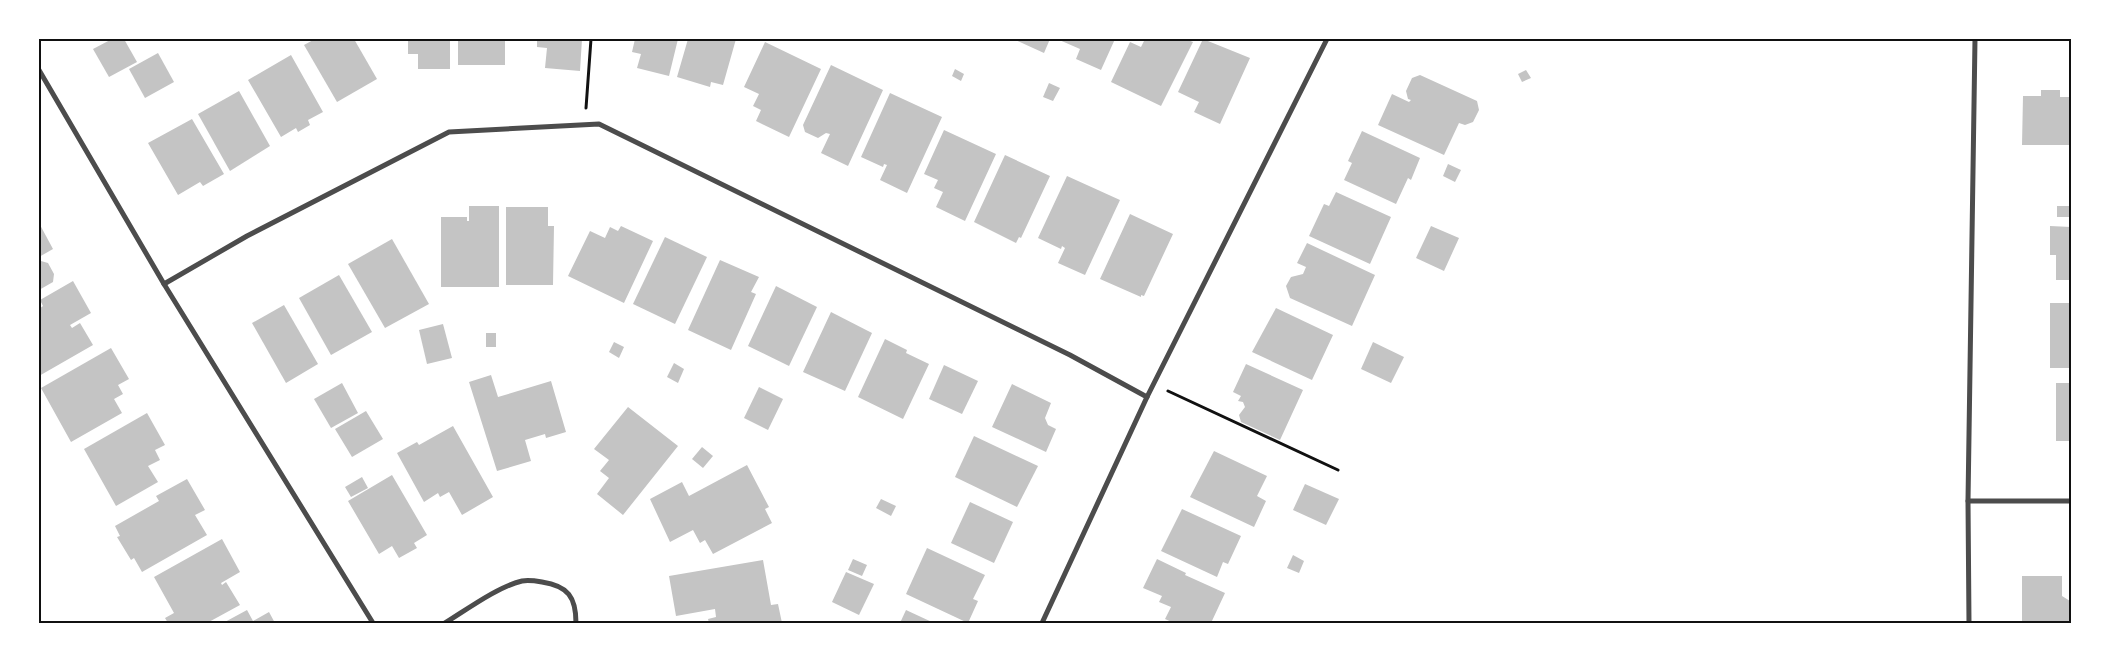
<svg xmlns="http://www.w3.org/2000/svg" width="2110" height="662" font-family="'Source Sans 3',sans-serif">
<rect width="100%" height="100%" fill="#fff"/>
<g fill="#c4c4c4">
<polygon points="112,39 124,39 137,62 109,77 93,49"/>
<polygon points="315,39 354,39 377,79 337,102 304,45"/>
<polygon points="392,39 450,39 450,69 418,69 418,54 408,54 408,41 392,41"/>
<rect x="458" y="39" width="47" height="26"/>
<polygon points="537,39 582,39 580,71 545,68 547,48 537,47"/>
<polygon points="635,39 678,39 669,76 637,68 641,54 632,52"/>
<polygon points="688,39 736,39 723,85 711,82 710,87 677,77"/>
<polygon points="1013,39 1050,39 1044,53"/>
<polygon points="1057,39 1115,39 1101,70 1076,59 1080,49"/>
<polygon points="1145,39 1185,39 1193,42 1161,106 1111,82 1130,42 1141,47"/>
<polygon points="1203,39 1250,58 1220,124 1194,112 1199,102 1178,92"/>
<polygon points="765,42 821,69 789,137 756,121 761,110 753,106 759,94 744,87"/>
<polygon points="158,53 174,82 145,98 129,69"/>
<polygon points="291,55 323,112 308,120 310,125 298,132 296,128 281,137 248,80"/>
<polygon points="831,65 883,90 848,166 821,153 830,134 826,133 818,138 805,132 803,125"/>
<polygon points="955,69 964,74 961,81 952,76"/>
<polygon points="1526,70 1531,78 1522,82 1518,74"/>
<polygon points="1420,75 1477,101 1479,110 1473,122 1465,125 1459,123 1444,155 1378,125 1392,94 1409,102 1411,100 1408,99 1406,91 1412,78"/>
<polygon points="1049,83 1060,88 1053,101 1043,97"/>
<polygon points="2041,90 2060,90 2060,97 2071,97 2071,145 2022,145 2023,96 2041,96"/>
<polygon points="239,91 270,146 230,171 198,114"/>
<polygon points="890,93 942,117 907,193 880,180 887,165 884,164 883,167 861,157"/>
<polygon points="192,119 224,174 203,186 200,182 178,195 148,143"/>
<polygon points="944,130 996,154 965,221 936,207 943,192 934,188 938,180 924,174"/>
<polygon points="1362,131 1420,158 1411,180 1408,178 1396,204 1344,180 1352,163 1348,161"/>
<polygon points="1005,155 1050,176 1021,238 1019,237 1016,243 974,222"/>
<polygon points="1448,164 1461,170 1455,182 1443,176"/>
<polygon points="1067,176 1120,200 1085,275 1058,263 1065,248 1062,246 1061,249 1038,238"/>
<polygon points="1336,192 1391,217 1370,264 1309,236 1324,204 1329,206"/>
<polygon points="469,206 499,206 499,287 441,287 441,217 467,217 467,221 469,221"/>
<rect x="2057" y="206" width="14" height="11"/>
<polygon points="506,207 548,207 548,226 554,226 553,285 506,285"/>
<polygon points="1130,214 1173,234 1144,296 1141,295 1141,297 1100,279"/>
<polygon points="39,223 53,249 39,257"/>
<polygon points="621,226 653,241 624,303 568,276 590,231 605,238 610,227 618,231"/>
<polygon points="1431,226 1459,238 1444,271 1416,258"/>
<polygon points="2050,226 2071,227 2071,280 2056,280 2056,255 2050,255"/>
<polygon points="665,237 707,257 675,324 633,304"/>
<polygon points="392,239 429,304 385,328 348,264"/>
<polygon points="1307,243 1375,275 1352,326 1290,298 1286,286 1291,277 1303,274 1306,267 1297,263"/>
<polygon points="720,260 759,277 751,292 756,294 731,350 688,330"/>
<polygon points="41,261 48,263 54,274 53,282 39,290 39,262"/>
<polygon points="339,275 372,332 331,355 299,298"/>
<polygon points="73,281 91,313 70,325 72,328 80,323 93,345 39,376 39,309 43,306 40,300"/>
<polygon points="776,286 817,307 789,366 748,346"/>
<rect x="2050" y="303" width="21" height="65"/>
<polygon points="284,305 318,364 286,383 252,323"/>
<polygon points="1276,308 1333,335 1312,380 1252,352"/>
<polygon points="831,312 872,333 845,391 803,372"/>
<polygon points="443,324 452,358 427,364 419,330"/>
<rect x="486" y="333" width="10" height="14"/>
<polygon points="885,339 907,350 906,353 929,364 903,419 858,397"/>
<polygon points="614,342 624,347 619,358 609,352"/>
<polygon points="1373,342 1404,357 1391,383 1361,369"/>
<polygon points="111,348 129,379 118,385 123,394 114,399 122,413 71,442 41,388"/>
<polygon points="674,363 684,369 678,383 667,377"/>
<polygon points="1246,364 1303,390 1280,440 1241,422 1239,415 1245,407 1243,402 1238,401 1241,396 1233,392"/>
<polygon points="944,365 978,381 962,414 929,399"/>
<polygon points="491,375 498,397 551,381 566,432 546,438 545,434 525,440 531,461 497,471 469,382"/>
<polygon points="342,383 358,413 331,428 314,399"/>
<rect x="2056" y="383" width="15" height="58"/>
<polygon points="1012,384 1051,403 1045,418 1048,425 1056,429 1046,452 992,427"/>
<polygon points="759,387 783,399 768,430 744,418"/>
<polygon points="628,407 678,446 623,515 597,494 609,478 600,471 609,460 594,449"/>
<polygon points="366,411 383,439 352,457 335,429"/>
<polygon points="147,413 165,445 155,450 160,460 148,466 158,482 116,506 84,449"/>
<polygon points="453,426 493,497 462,515 449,492 440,497 438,493 424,502 397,453 417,442 419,445"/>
<polygon points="974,436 1038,466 1017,507 955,477"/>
<polygon points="702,447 713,456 703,468 692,459"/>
<polygon points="1214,451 1267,476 1257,496 1266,501 1254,527 1190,497"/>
<polygon points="747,465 769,507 765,509 772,523 713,554 705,540 700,543 693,530 670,542 650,499 682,482 689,496"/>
<polygon points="392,475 427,535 414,543 417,548 399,558 392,546 379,554 348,501"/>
<polygon points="362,477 368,488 351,497 345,487"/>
<polygon points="187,479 205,510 195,515 207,535 142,572 134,558 131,560 117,537 120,536 115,526 159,501 156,496"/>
<polygon points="1305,484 1339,499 1326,525 1293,510"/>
<polygon points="881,499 896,506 891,516 876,508"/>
<polygon points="970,502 1013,522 994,563 951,543"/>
<polygon points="1182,509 1241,536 1228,564 1223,562 1217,577 1161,551"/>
<polygon points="222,539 240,572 221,583 222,585 226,582 240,605 207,623 168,623 165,618 174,613 154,577"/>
<polygon points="927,548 985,575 973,599 978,601 968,623 906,594"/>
<polygon points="1293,555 1304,561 1299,573 1287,568"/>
<polygon points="853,559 867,565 862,576 848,570"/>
<polygon points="1157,559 1186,573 1185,575 1225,593 1211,623 1174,623 1165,619 1171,607 1159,602 1162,596 1143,588"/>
<polygon points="763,560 771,605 778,604 782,623 709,623 708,619 716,617 715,609 676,616 669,576"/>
<polygon points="846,572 874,584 859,615 832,602"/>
<polygon points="2022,576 2062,576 2062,596 2070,601 2070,620 2065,623 2022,623"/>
<polygon points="247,610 253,621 269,612 275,623 223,623"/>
<polygon points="906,610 934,623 900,623"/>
</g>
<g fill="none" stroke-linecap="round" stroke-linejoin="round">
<g stroke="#111" stroke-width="3">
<polyline points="586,108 591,39"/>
<polyline points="1168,391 1338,470"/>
</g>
<g stroke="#4c4c4c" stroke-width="5">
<polyline points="39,70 164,284 373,623"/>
<polyline points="164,284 247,236 449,132 599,124 1070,355 1147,397"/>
<polyline points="1968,501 2071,501"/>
<path d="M445 623C466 610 499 586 522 581 528 580 536 581 542 582 568 586 576 597 576 623"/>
<polyline points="1042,623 1147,397 1327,39"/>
<polyline points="1969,623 1968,501 1975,39"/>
</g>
</g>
<rect width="2110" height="662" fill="none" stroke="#ffffff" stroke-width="80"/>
<rect x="40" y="40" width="2030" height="582" fill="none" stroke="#111" stroke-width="2"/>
</svg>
